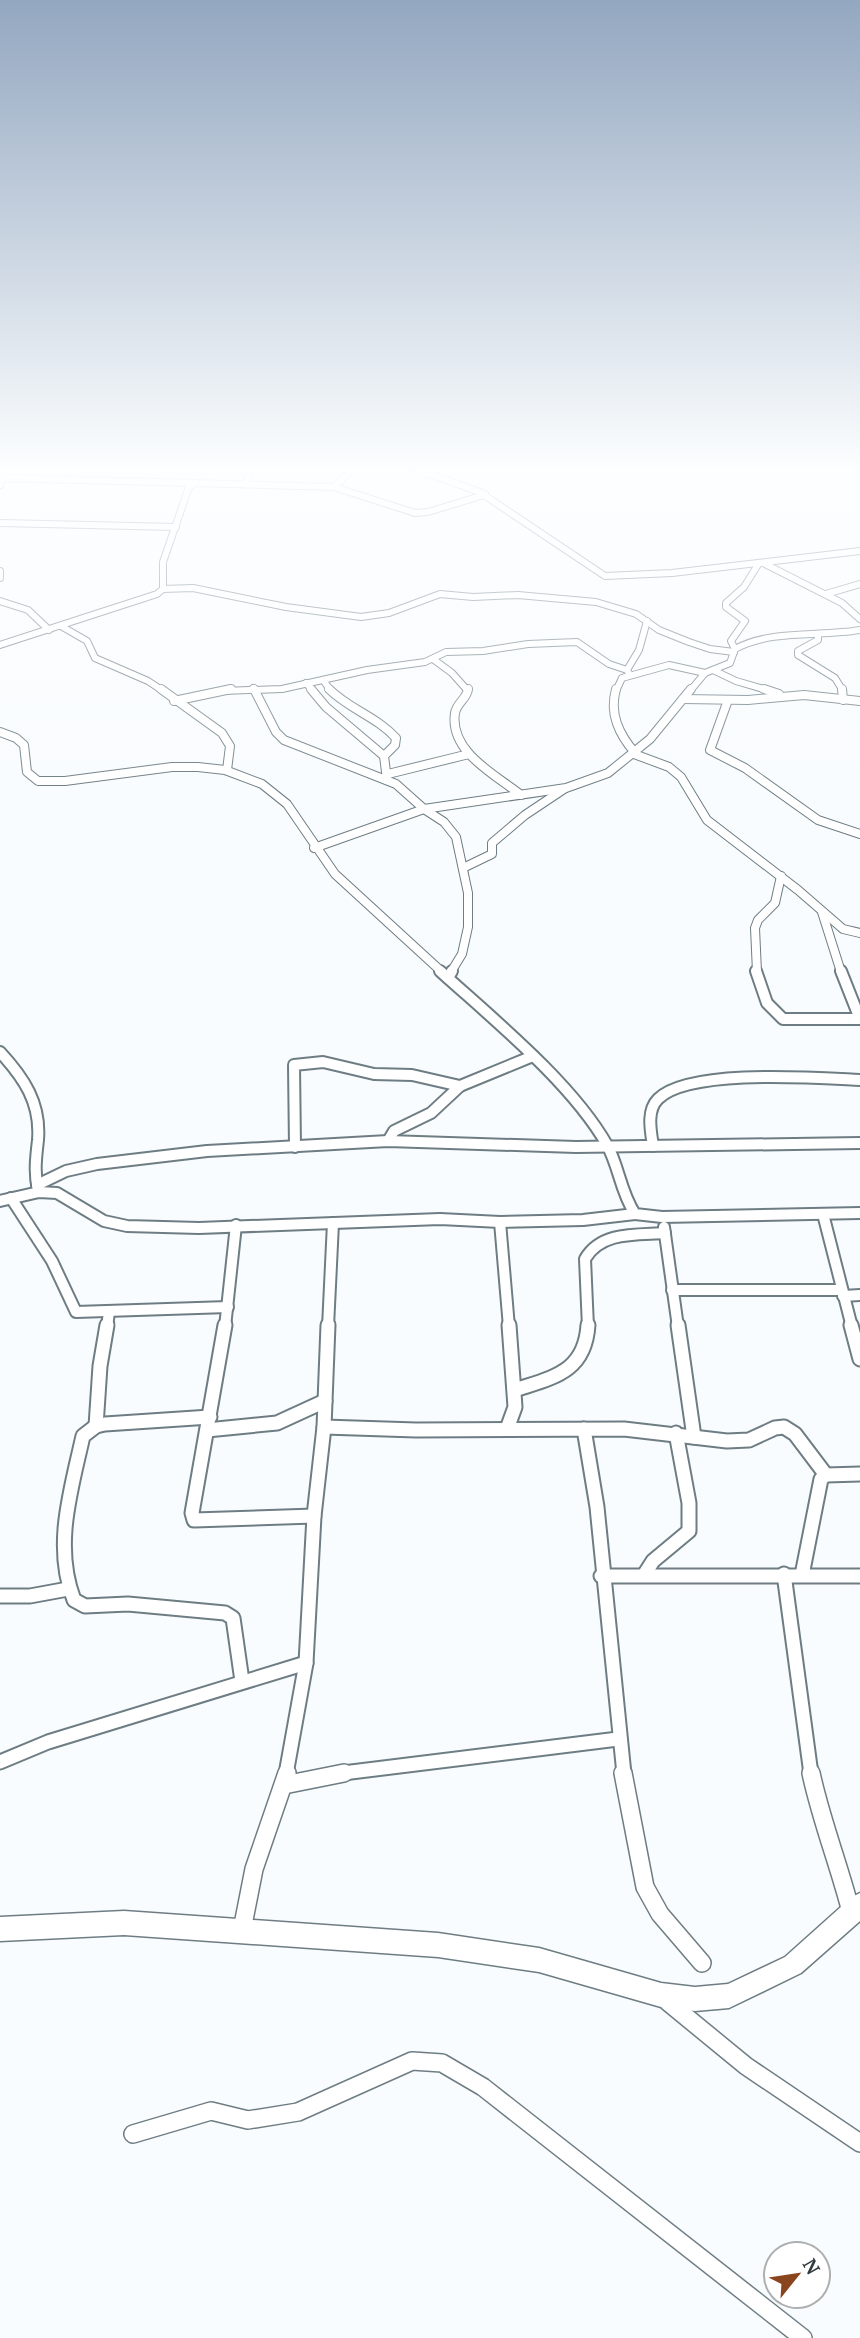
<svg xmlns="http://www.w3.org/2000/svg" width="860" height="2338" font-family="'PT Serif',serif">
<rect width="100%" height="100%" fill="#f9fcfe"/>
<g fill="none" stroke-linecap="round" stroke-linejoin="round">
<g stroke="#6e7d84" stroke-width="8">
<g id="minor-far4">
<polyline points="413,468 485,494"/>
<polyline points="0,478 195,483"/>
<polyline points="245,484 253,468"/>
<polyline points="0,485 5,468"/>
<polyline points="334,487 354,468"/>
<polyline points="0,523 176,527"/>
<polyline points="763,563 842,603 860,619"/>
<polyline points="0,571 0,578"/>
<polyline points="163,589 193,588 286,607 361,617 389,613 440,594 473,597 518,595 596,602 636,614 659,630 689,642 710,649 734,652"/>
<polyline points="826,594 860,584"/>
<polyline points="0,601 28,610 49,630"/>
<polyline points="61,626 87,641 95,658 148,681 163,691"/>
<polyline points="818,634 818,640 798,651 798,655 835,678 843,691"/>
<polyline points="0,645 157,594 163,589 163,562 189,487 195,483 334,487 415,513 428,512 484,495 605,576 672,573 860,551"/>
<polyline points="735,649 731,641 745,621 726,607 726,603 744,587 759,563"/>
<polyline points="433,659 452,673 468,691"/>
<polyline points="713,670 736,681 770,691"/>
<polyline points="630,675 627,670 639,650 647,621"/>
<polyline points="323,680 331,691"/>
<polyline points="306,683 313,691"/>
<polyline points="253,688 255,691"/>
<polyline points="222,691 282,689 367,670 425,662 446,652 483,651 528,644 577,642 609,664 627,670"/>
<polyline points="616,691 622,678 669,665 705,673"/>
<path d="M690 691 705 673 730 663 735 649C772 629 820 637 860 630"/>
</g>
</g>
<g stroke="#6e7d84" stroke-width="10">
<g id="minor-far3">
<polyline points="161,689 222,733 230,746 227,770"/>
<polyline points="254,689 276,732 284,740 396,784 424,809 444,822 456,837 468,893 468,927 462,954 451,972"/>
<polyline points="311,689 326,707 384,756"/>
<path d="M329 689C349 709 377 717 396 738L395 745 384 756 387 780"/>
<path d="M468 689C467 699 457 702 455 713 449 752 496 775 521 795"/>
<path d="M616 689C609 714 619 734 635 753"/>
<polyline points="764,689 779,694"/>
<polyline points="842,689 843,700"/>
<polyline points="683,699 748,700 804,695 860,701"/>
<polyline points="728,700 710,750 745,768 818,820 860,834"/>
<polyline points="174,701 231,689"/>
<polyline points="0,732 16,738 24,745 27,772 38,781 65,781 172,767 198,767 225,770 262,784 287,804 335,874 442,972"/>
<polyline points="634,754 669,767 681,777 707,820 798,890 843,929 860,933"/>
<polyline points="388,774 469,754"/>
<polyline points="314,848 424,809 566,788 608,773 650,739 691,689"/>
<polyline points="463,868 492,854 492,843 525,815 564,789"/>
<polyline points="822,912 841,972"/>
<polyline points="757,972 755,928 758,920 775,903 781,876"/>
</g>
</g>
<g stroke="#6e7d84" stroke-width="14">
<g id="minor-far2">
<path d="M440 971C493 1019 572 1083 607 1145 619 1166 620 1191 635 1214L662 1217 860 1213"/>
<polyline points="756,971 767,1003 783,1019 860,1019"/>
<polyline points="841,971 860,1019"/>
<polyline points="448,978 452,971"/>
<path d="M0 1052C24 1078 41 1103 38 1140 36 1157 34 1173 38 1190"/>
<polyline points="388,1141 394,1131 431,1113 460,1086"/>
<path d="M653 1146C651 1132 646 1111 658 1099 689 1068 817 1078 860 1080"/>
<polyline points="295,1147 294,1065 323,1062 374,1074 412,1075 460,1086 533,1056"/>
<polyline points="37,1185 66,1171 97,1164 207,1151 388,1141 576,1147 860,1143"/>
<polyline points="11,1198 52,1261 76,1312 228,1307"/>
<polyline points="0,1201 39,1192 57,1193 104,1221 127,1226 199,1228 440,1219 500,1222 583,1220 635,1214"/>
<polyline points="823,1214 852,1327"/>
<polyline points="500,1222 509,1327"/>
<polyline points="664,1227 678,1327"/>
<polyline points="672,1290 842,1290"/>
<polyline points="843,1296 860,1295"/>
<polyline points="107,1327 109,1312"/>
<polyline points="225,1327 236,1225"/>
<polyline points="328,1327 333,1223"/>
<path d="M588 1327 585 1259C601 1231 637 1235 665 1233"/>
</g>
</g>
<g stroke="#6e7d84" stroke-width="17">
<g id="minor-far1">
<polyline points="225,1325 192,1513 194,1520 314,1516"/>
<polyline points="678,1325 694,1437"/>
<polyline points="851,1325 860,1359"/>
<path d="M515 1390C554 1377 585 1372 588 1325"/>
<path d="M210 1417 105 1424 96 1426 83 1436C71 1490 53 1546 74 1600L85 1606 128 1604 225 1613 233 1618 242 1681"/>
<polyline points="96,1426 100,1366 107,1325"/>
<polyline points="324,1427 416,1430 624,1429 727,1441 749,1440 775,1428 784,1427 795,1434 826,1475"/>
<polyline points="507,1429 515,1407 509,1325"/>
<polyline points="584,1429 597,1507 624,1774"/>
<polyline points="207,1430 277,1423 325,1401"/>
<polyline points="784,1574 811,1774"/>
<polyline points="644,1575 653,1561 689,1531 689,1503 676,1433"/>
<polyline points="802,1575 821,1479 826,1475 860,1474"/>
<polyline points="601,1576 860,1576"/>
<polyline points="0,1596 30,1596 68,1589"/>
<polyline points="0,1762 48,1742 306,1663"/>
<polyline points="286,1774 306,1663 314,1516 324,1427 328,1325"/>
<polyline points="335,1774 618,1739"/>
</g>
</g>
<g stroke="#6e7d84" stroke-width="20">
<g id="minor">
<polyline points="623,1773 645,1887 660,1914 702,1963"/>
<path d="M811 1773C821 1820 839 1865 851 1912"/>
<polyline points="284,1785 344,1773"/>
<polyline points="242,1930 254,1869 287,1773"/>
<polyline points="668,2002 746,2066 860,2143"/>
<polyline points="133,2134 211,2111 248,2120 298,2112 412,2061 442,2063 483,2087 803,2338"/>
</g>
</g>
<g stroke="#6e7d84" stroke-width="3">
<polygon id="secondary" points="860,1893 860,1921 801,1973 729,2008 695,2011 661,2007 539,1972 438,1957 124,1935 0,1941 0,1917 124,1911 438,1933 539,1948 661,1983 695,1987 728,1984 785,1957 852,1897"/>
</g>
<use href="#minor-far4" stroke="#fff" stroke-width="6"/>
<use href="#minor-far3" stroke="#fff" stroke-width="8"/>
<use href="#minor-far2" stroke="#fff" stroke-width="10"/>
<use href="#minor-far1" stroke="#fff" stroke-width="13"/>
<use href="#minor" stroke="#fff" stroke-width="17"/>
<use href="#secondary" fill="#fff" fill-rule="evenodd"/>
</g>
<linearGradient id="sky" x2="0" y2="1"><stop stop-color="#93a7c0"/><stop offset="0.59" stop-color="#fcfeff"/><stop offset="1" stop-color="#fcfeff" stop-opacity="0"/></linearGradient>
<rect width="860" height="795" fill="url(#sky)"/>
<g transform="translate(797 2275) rotate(60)"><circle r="33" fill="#ffffff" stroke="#adb0b1" stroke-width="2"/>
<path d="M0-5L12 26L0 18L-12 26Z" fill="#8b451e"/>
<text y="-10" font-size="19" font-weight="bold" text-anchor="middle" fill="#32393c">N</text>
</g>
</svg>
